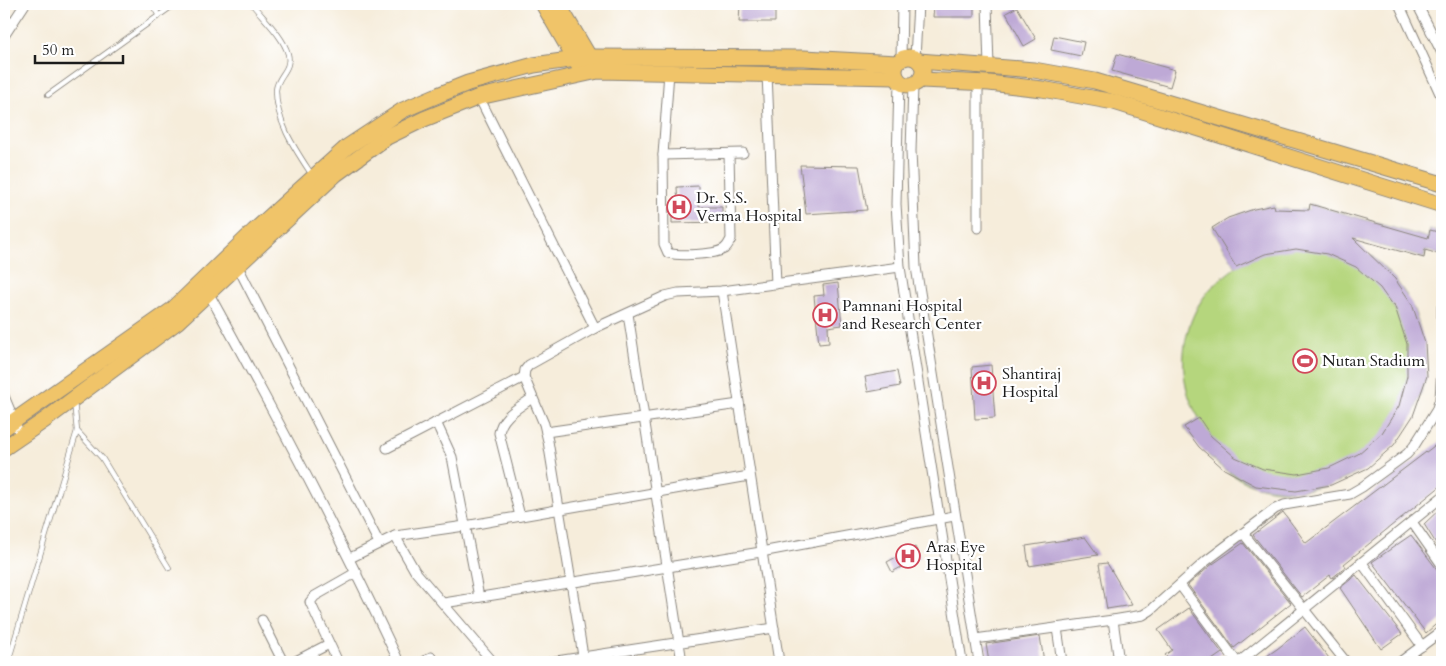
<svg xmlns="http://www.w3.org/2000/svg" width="1446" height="666" font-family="Cardo,serif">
<rect width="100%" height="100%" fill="#fff"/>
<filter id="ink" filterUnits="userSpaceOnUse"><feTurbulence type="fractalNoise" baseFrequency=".02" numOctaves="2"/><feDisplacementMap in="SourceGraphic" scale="10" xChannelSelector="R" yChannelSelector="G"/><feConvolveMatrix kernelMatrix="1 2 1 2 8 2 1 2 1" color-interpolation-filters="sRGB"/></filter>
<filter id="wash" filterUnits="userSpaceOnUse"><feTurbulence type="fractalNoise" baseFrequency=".0096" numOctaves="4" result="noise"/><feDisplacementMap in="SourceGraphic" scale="20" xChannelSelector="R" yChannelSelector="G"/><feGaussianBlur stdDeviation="1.12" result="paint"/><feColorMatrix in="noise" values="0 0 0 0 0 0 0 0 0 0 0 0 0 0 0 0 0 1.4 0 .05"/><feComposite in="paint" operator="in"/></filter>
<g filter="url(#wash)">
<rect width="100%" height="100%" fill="#f6eddb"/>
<path fill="#b5d67d" stroke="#68794c" d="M1310 204 1428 238 1430 230 1442 233V255L1426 250 1424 258 1308 225 1373 257 1395 279 1407 296 1392 305 1398 314 1413 307C1421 330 1427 350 1426 374 1426 382 1421 391 1419 399 1397 465 1324 504 1257 486 1226 477 1203 452 1184 427L1199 418C1174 379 1180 321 1212 287 1219 280 1228 273 1236 267L1212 228C1231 216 1251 210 1274 205L1275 209 1309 210Z"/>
<g id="blocks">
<g fill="#bea9d6">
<polygon points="740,4 775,4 775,22 739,22"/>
<polygon points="934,4 974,4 974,17 933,17"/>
<polygon points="1017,7 1036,39 1024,46 1006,13"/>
<polygon points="1054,36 1084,42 1081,56 1051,50"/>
<polygon points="1117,54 1175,70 1170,87 1112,71"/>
<polygon points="800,165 859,166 867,210 806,214"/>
<polygon points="699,186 699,207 722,207 722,222 672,223 672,208 678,208 677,187"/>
<polygon points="1310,204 1428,238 1430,230 1442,233 1442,255 1425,250 1424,258 1353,238 1395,279 1412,304 1425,343 1427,376 1413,416 1394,445 1368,468 1331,485 1296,491 1256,486 1224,469 1199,447 1184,427 1199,418 1211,436 1235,457 1263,469 1297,474 1329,468 1358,454 1382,433 1399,406 1407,376 1407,344 1394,304 1392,305 1380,288 1356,267 1327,254 1296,249 1265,254 1236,267 1212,228 1228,218 1254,209 1274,205 1275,209 1309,210"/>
<polygon points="838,283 842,325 828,327 829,343 819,344 814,296 824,295 823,285"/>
<polygon points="991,365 995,418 975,419 972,367"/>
<polygon points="897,371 900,386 868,392 865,377"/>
<polygon points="1442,440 1442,485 1344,564 1346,567 1332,578 1330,575 1302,597 1253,535 1283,512 1306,543"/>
<polygon points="1442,507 1442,553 1424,524"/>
<polygon points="1411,535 1442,576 1442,619 1426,633 1372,562"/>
<polygon points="1085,537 1098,555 1029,566 1026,546"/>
<polygon points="1243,543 1291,603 1234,648 1188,585 1210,566"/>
<polygon points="915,547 920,557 892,572 887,562"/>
<polygon points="1107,563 1132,605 1107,609 1099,564"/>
<polygon points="1356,575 1402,634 1381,649 1340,588"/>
<polygon points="1189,608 1222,653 1209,662 1171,662 1165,655 1172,650 1158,630"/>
<polygon points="1305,627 1332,662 1258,662 1277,649"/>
<polygon points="1040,636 1044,662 1020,662 1019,660 989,662 986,644"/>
</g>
</g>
</g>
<g filter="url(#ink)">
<use href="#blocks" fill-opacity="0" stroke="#89847c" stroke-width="1"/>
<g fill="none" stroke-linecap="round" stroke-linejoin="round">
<g stroke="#89847c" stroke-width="6">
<g id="lane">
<polyline points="152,4 159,16"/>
<path d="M252 4C263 18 283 36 288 54 292 70 277 76 276 90 276 122 295 149 312 175"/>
<polyline points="48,95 175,4"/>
<polyline points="77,431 102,458 169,568"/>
<polyline points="8,662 77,431 74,401"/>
</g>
</g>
<g stroke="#89847c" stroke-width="11">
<g id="street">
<polyline points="987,4 989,67"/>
<polyline points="1399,4 1442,98"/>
<polyline points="1417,4 1442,53"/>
<polyline points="4,36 25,4"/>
<polyline points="915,58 918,4"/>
<polyline points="901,59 902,4"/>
<path d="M669 72 663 155 664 244 668 253C679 256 714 255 724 249 728 246 729 243 731 239L729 154"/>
<polyline points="767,74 776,284"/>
<polyline points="899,81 896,204 900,267 962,662"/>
<polyline points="978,82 978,228"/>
<polyline points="913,85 911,151 916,267 979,662"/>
<polyline points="479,97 595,328"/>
<polyline points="663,155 743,153"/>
<polyline points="238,267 379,543"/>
<polyline points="722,291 779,662"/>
<path d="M209 294C276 415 340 537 399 662"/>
<polyline points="1442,307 1442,329"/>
<polyline points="628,314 682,662"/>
<polyline points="4,396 21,437"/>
<polyline points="436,422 452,457 479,597"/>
<polyline points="546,432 739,404"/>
<polyline points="387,448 524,377"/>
<path d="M520 516 499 433C502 415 519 408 532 398"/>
<polyline points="1412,522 1442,565"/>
<polyline points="1243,533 1346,662"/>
<polyline points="395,536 415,571 493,662"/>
<polyline points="350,558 395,536 465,526 749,476"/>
<polyline points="1362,563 1422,646"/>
<polyline points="1180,585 1237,662"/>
<polyline points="444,603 761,552 954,516"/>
<polyline points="262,620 283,662"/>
<polyline points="1113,620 1119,662"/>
<polyline points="1057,628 1062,662"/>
<polyline points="975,639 1113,620 1143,615 1151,610 1206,561 1275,509 1284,505 1350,494 1362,487 1407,454 1414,446 1436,411 1440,399 1442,367"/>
<polyline points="294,662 329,644"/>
<polyline points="338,662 310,602 315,596 357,572"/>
<polyline points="424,662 431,657"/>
<polyline points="550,662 774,628"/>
<polyline points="584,662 548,441 544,424 524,377 525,370 529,365 595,328 665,296 678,293 722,291 900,267"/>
<polyline points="1239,662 1442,497"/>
<polyline points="1400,662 1442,631"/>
</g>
</g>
<g stroke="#89847c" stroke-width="17">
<g id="primary">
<polyline points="543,4 580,68"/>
<polyline points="558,4 594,65"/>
<circle cx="909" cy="71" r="14"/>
<polyline points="919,61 1034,70 1095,81 1442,184"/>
<polyline points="921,80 989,83 1042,89 1114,102 1442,205"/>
<polyline points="4,428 172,310 254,231 347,147 403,110 438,95 468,83 534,65 590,57 804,58 897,63"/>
<polyline points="4,448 45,420 177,322 336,174 387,137 424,119 479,97 598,71 896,77"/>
</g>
</g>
<use href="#lane" stroke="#fff" stroke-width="4.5"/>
<use href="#street" stroke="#fff" stroke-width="9"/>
<use href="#primary" stroke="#f0c469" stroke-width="15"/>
</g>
</g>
<defs>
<g id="hospital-ring" transform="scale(1.25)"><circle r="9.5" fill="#fff" stroke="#d1495b" stroke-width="1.5"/><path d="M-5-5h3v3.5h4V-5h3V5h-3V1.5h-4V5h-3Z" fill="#d1495b"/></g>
<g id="stadium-ring" transform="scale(1.25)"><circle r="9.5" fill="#fff" stroke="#d1495b" stroke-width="1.5"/><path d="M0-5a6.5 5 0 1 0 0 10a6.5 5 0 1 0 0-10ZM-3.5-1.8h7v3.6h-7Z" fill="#d1495b"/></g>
</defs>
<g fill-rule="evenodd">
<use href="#hospital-ring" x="679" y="207"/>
<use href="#hospital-ring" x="825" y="315"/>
<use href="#stadium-ring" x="1305" y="361"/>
<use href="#hospital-ring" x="984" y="383"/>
<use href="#hospital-ring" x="908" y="556"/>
</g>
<g text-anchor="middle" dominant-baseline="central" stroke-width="4.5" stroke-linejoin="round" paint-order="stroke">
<g font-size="16" fill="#1c1c1c" stroke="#fff" text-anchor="start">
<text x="696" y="198">Dr. S.S.<tspan x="696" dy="18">Verma Hospital</tspan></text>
<text x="842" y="306">Pamnani Hospital<tspan x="842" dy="18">and Research Center</tspan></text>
<text x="1322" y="361">Nutan Stadium</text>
<text x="1002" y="374">Shantiraj<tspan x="1002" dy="18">Hospital</tspan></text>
<text x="926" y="547">Aras Eye<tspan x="926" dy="18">Hospital</tspan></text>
</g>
</g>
<rect width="1446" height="666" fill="none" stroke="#fff" stroke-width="20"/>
<path d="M35 55v8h88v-8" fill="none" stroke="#1c1c1c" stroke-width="2.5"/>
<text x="42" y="55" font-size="15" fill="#1c1c1c" stroke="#ffffff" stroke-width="4" paint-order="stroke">50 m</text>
</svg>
